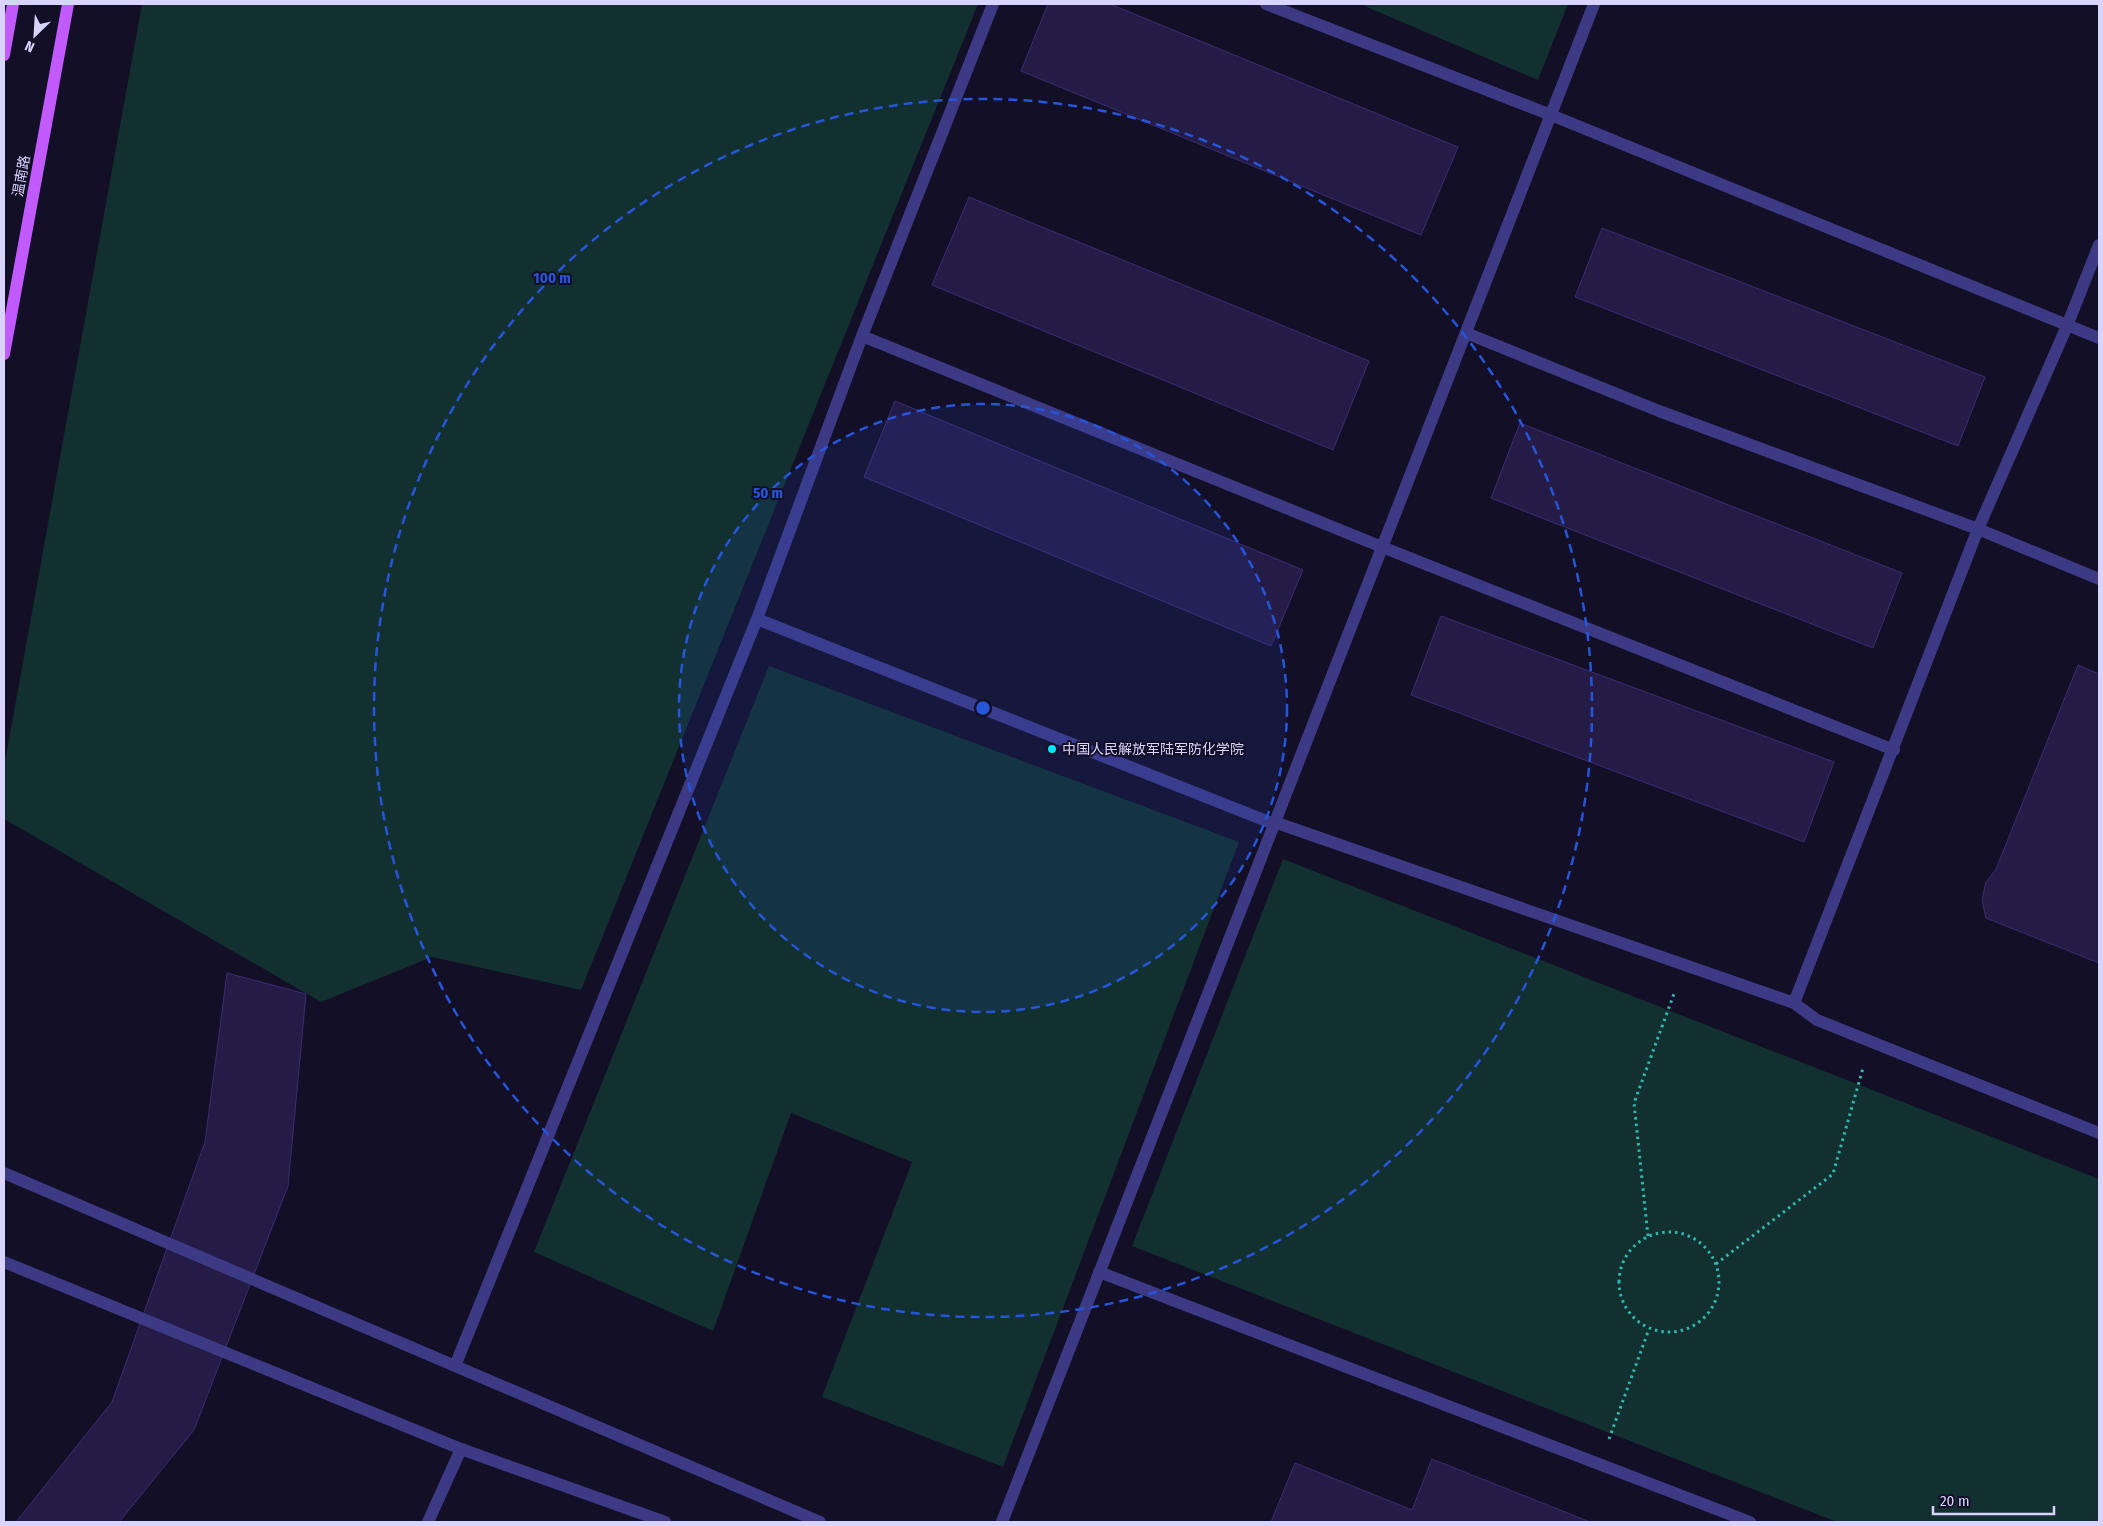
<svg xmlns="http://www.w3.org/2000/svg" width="2103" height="1526" font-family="'Fira Sans Condensed','Noto Sans SC',sans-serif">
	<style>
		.green { fill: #12302f }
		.building { fill: #241b47; stroke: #3b2d73 }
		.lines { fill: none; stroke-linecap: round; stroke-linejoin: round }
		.path { stroke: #2fb8b0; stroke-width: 3; stroke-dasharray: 2.5 4; stroke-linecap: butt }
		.minor { stroke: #3d3a85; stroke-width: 12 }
		.major { stroke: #c25bff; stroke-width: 12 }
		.ring { fill: none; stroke: #2655da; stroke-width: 2.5; stroke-dasharray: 9 6 }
		.poi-dot { fill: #00e5ff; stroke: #130f26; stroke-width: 2 }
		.labels { text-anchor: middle; stroke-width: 4; stroke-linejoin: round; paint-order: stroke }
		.street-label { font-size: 14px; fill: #d9d4ff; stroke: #130f26 }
		.poi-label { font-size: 14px; fill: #d9d4ff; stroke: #130f26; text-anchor: start }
		.centre { fill: #2655da; stroke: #130f26; stroke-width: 2.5 }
		.ring-label { font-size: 15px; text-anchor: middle; font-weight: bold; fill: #2655da; stroke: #130f26; stroke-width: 4; stroke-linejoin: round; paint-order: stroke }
	</style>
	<rect width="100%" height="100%" fill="#130f26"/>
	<path class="green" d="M142,4H978L581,990L432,957L321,1002L4,819V767Z
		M1360,4H1568L1538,80Z
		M769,666L1239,842L1003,1467L822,1397L912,1162L791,1113L713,1331L534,1252Z
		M1283,859L2099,1179V1522H1837L1132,1246Z"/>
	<path class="building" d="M1048,4H1110L1458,147L1421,235L1021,71Z
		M969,197L1369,361L1333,450L932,285Z
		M1602,228L1985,377L1958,446L1575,297Z
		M895,401L1303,570L1271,646L864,477Z
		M1520,423L1902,573L1873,648L1491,498Z
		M1441,616L1834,762L1804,842L1411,695Z
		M2078,665L2099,674V963L1986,918L1982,900L1986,882L1996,869Z
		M227,973L306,994L288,1186L194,1430L119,1522H16L112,1402L205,1142Z
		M1432,1459L1590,1522H1271L1295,1463L1412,1510Z"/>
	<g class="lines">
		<path class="path" d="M1619 1282a50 50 0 1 1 100 0a50 50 0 1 1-100 0Z
			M1648,1236L1634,1103L1675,991
			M1716,1264L1833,1174L1863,1068
			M1609,1439L1649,1329"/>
		<path class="minor" d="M993,4L862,336L757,619L1274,824L1277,823L1794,1003L1817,1020L2099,1133
			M1266,4L1551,115L2099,338
			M1466,333L1659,411L1978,529L2099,579
			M862,336L1382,547L1894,750
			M1794,1003L1978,529L2067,326L2099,245
			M4,1173L820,1522
			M4,1262L461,1449L665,1522
			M1099,1272L1750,1522
			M455,1366L757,619
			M428,1522L461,1449
			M1002,1522L1594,4"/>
		<path class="major" d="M4,55L13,4
			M4,354L68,4"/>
	</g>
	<circle cx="983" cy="708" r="304" fill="#2655da" fill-opacity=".12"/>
	<g class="ring">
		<circle cx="983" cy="708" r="304"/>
		<circle cx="983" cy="708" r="609"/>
	</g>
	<circle class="poi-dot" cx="1052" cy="749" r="5"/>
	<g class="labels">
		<g class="street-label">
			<text transform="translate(21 176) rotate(-80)" y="5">温南路</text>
		</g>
		<g class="poi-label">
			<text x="1062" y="754">中国人民解放军陆军防化学院</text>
		</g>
	</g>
	<circle cx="983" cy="708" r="8" class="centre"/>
	<g class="ring-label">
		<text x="552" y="283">100 m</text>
		<text x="768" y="498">50 m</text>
	</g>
	<rect width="2103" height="1526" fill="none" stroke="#d9d4ff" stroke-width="10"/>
	<g transform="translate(35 35) rotate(205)" stroke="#130f26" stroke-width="4" paint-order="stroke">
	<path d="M0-4L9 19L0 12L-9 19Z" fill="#d9d4ff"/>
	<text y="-8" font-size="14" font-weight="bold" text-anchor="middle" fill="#d9d4ff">N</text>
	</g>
	<path d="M1933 1506v8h121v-8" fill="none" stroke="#d9d4ff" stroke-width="2.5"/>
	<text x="1940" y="1506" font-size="15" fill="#d9d4ff" stroke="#130f26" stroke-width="4" paint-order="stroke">20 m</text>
</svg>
